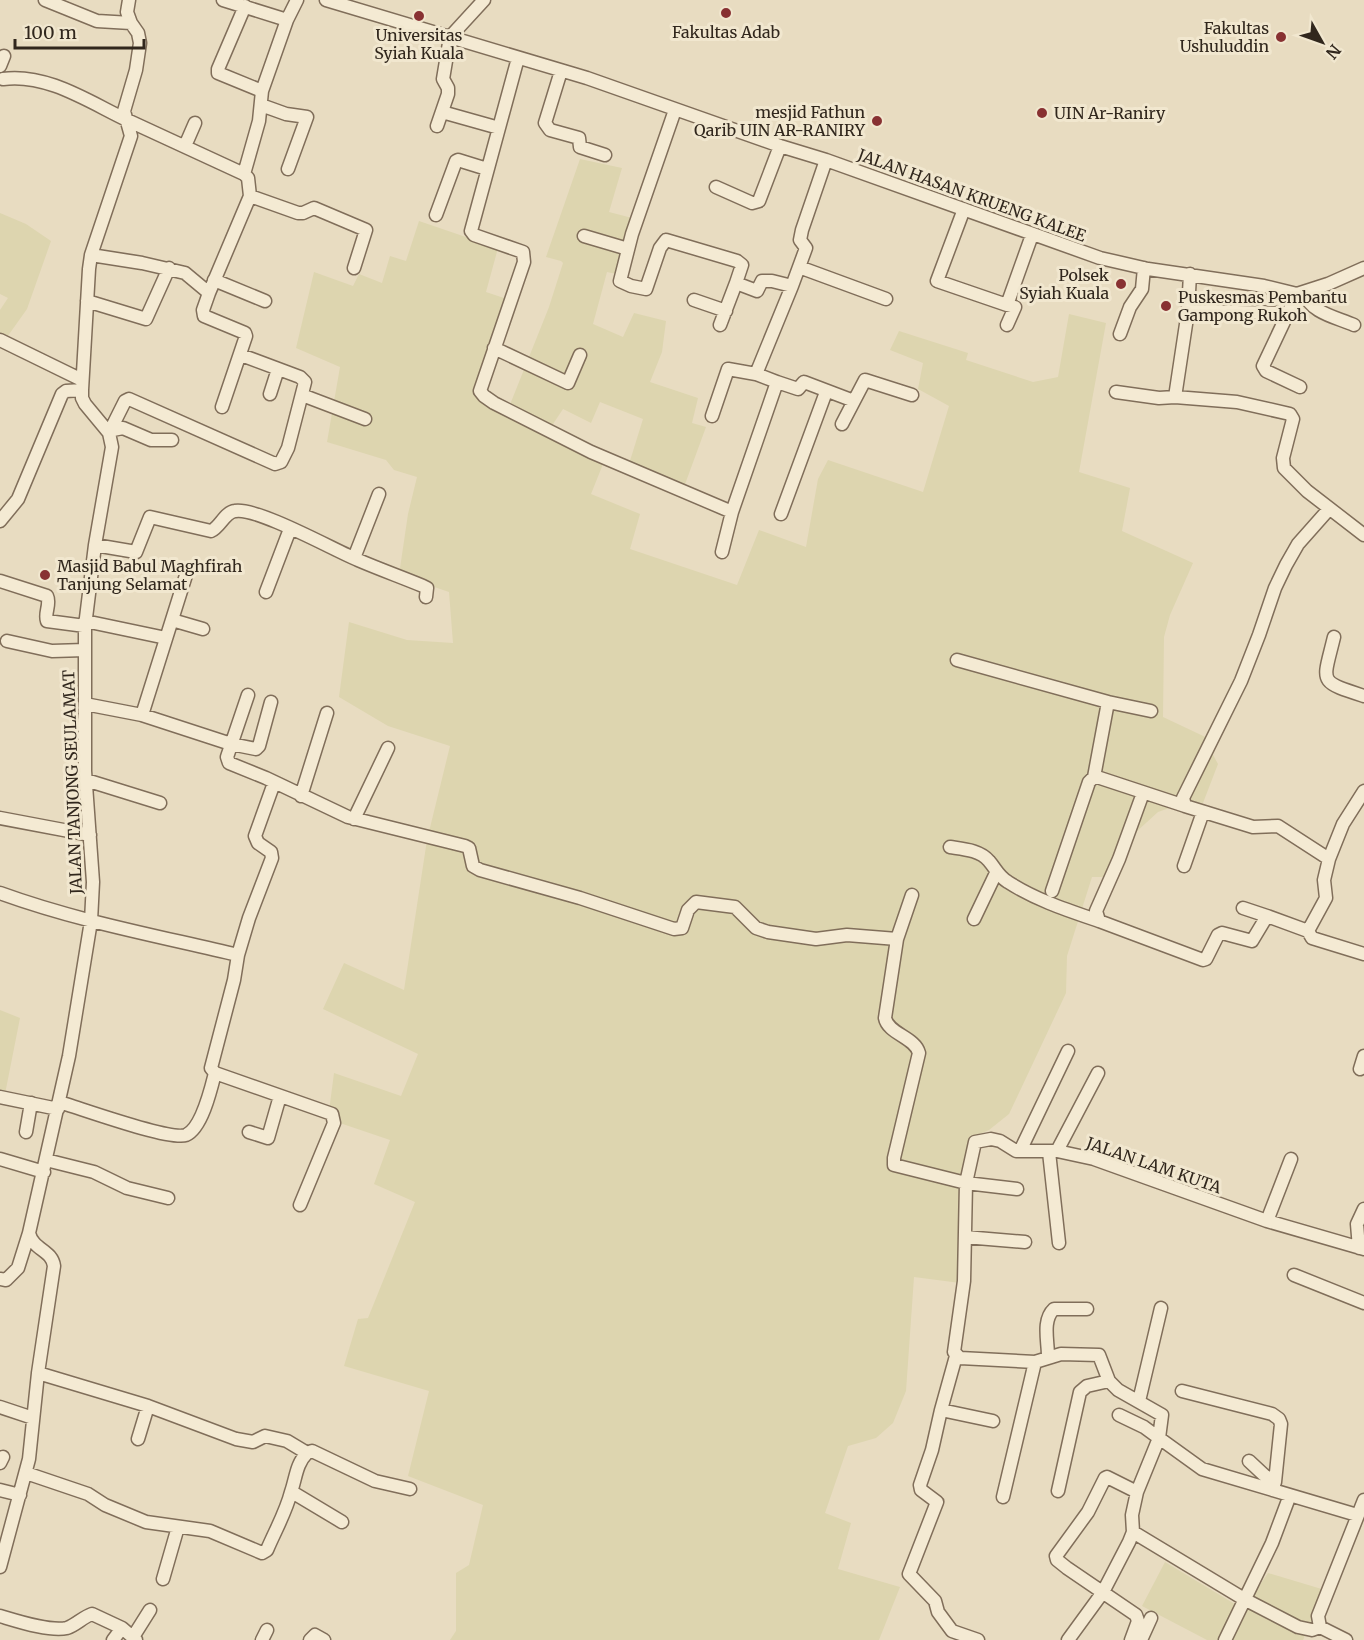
<svg xmlns="http://www.w3.org/2000/svg" width="1364" height="1640" font-family="Merriweather,serif">
	<style>
		.farmland { fill: #ddd5af }
		.lines { fill: none; stroke-linecap: round; stroke-linejoin: round }
		.minor-casing { stroke: #806e5a; stroke-width: 15 }
		.minor { stroke: #f4ead3; stroke-width: 12 }
		.poi-dot { fill: #883132; stroke: #f1e7cf; stroke-width: 2 }
		.labels { text-anchor: middle; stroke-width: 6; stroke-linejoin: round; paint-order: stroke }
		.poi-label { font-size: 16px; fill: #31271d; stroke: #f1e7cf; text-anchor: end }
		.street-label { font-size: 16px; fill: #31271d; stroke: #f1e7cf }
	</style>
	<rect width="100%" height="100%" fill="#e8dcc1"/>
	<path class="farmland" d="M580,159L622,168L609,212L636,219L621,275L607,272L593,324L623,337L634,313L666,321L662,352L650,382L698,398L692,423L706,427L684,487L629,464L643,419L600,402L591,423L563,409L549,430L603,464L591,494L640,514L630,549L737,585L759,530L806,547L818,479L828,460L923,492L949,406L918,389L923,363L890,350L899,331L968,353L966,360L1033,382L1058,377L1069,314L1106,323L1079,472L1130,488L1122,531L1193,563L1170,615L1164,637L1163,717L1216,742L1212,753L1218,764L1203,803L1189,801L1158,812L1135,833L1119,877H1092L1067,956L1066,993L1009,1114L989,1130L977,1135L971,1143L960,1283L914,1277L906,1391L893,1423L876,1438L848,1446L825,1513L851,1523L838,1569L900,1587L879,1640H450L456,1631V1573L469,1565L483,1505L408,1476L429,1391L344,1366L358,1319L368,1318L415,1202L374,1184L390,1140L328,1119L334,1073L401,1096L418,1054L323,1009L344,963L404,990L427,840L450,746L388,726L339,697L349,622L407,640L453,643L449,592L399,575L408,514L417,477L394,470L386,460L327,442L340,367L296,348L314,272L353,286L359,274L382,283L390,256L406,261L419,221L498,248L486,292L510,300L484,396L507,412L549,307L563,263L561,261L546,257Z
		M0,213L26,224L51,241L27,309L5,340L0,338V310L8,298L0,294Z
		M0,1010L20,1018L4,1099L0,1098Z
		M1165,1562L1243,1609L1268,1573L1325,1590L1303,1640H1207L1142,1606Z"/>
	<g class="lines">
		<defs>
			<path id="minor" d="M45,0L97,21L131,23
				M223,0L287,20
				M326,0L587,78L780,146L826,160L1100,258L1148,269L1264,286L1297,294L1328,284L1364,268
				M245,6L218,69V73L262,91
				M518,58L471,231L474,235L523,252L524,262L480,391L484,396L494,403L591,452L732,512
				M0,66L4,56
				M561,71L545,123L550,130L579,138L580,147L605,155
				M3,79C47,73 89,102 127,120C166,138 205,156 244,174L248,178L250,196
				M261,105L286,114L307,117L288,169
				M675,110L632,234L620,281L631,286L646,289L660,248L666,240L737,261L742,265L736,283L757,291L762,281H772L792,286L806,248L800,240L802,230L826,160
				M442,112L499,128
				M437,126L448,94V88L443,79L450,37L484,0
				M185,146L195,123
				M244,174L259,121L262,91L287,20L297,0
				M716,187L752,203L759,201L780,146
				M964,209L937,281L1007,305
				M436,215L456,161L458,160L487,169
				M584,236L628,249
				M91,255L142,263L185,273L209,293L250,196L298,213H303L314,208L366,230L354,268
				M799,267L886,299
				M1190,274L1188,311L1175,397L1237,402L1290,414L1293,419L1283,458L1284,468L1307,491L1364,535
				M214,280L265,301
				M1304,292C1310,313 1336,317 1354,325
				M209,293L203,310L204,316L245,333L246,336L222,407
				M1297,294L1263,366L1266,371L1300,387
				M694,300L726,311
				M87,301L146,319L169,268
				M1188,311L1288,313
				M720,325L736,283
				M1007,325L1015,307L1007,305L1032,235
				M1120,334L1130,307L1142,289L1144,268
				M0,340L82,380
				M494,348L568,383L580,355
				M777,382L798,389L804,382L854,401L865,380L912,395
				M1116,392L1159,398L1175,397
				M270,394L278,369
				M302,395L365,419
				M712,416L728,369L756,374
				M842,424L854,401
				M113,430L123,428L151,440H172
				M109,433L125,401L129,399L275,464L281,462L288,448L305,382L300,377L241,355
				M781,514L826,392
				M0,521L18,499L62,394L66,391L82,390
				M95,545L136,552L150,517L211,531C220,527 225,512 235,511C257,507 334,550 358,560C379,569 401,577 423,586L427,588L426,597
				M722,552L732,512L777,382L756,374L792,286
				M354,558L379,494
				M0,581L47,596C51,604 44,613 47,621L85,626
				M266,592L290,529
				M172,620L203,629
				M85,621L166,638
				M1334,637C1323,683 1317,681 1364,696
				M7,641L52,651L85,650
				M957,660L1108,702L1094,777
				M248,695L227,757L229,763L266,778L348,817L465,846L469,848L473,866L480,870L580,898L674,929L682,928L688,910L696,902L735,907L756,928L768,932L816,939L847,935L897,939
				M1108,702L1151,711
				M85,704L142,715L231,744L256,749L259,746L271,702
				M142,715L187,572
				M86,780L160,803
				M274,783L255,836L258,843L271,852L272,858L249,918L238,955L234,980L211,1068L215,1073L332,1114L334,1123L300,1205
				M1143,793L1119,859L1096,911L1099,921L1203,960L1206,959L1218,935L1222,933L1252,941L1267,916L1308,931L1326,898L1324,880L1329,859L1343,824L1364,791
				M301,796L327,713
				M0,818L90,835
				M354,819L388,748
				M950,847C963,849 980,850 989,861C996,869 998,876 1008,882C1036,900 1067,910 1099,921
				M1329,859L1278,826L1253,827L1185,806L1183,798L1241,681L1259,635L1275,588L1286,565L1298,544L1329,509
				M1184,866L1203,812
				M1052,891L1089,782L1094,777H1097L1185,806
				M0,893C77,921 158,936 238,955
				M912,895L897,939L885,1018C888,1034 915,1037 919,1053L894,1158V1165L966,1183L1017,1189
				M1243,908L1267,916
				M974,919L996,873
				M1308,931L1312,938L1364,954
				M1360,1069L1364,1056
				M0,1097L58,1109
				M59,1102C80,1108 170,1141 186,1135C202,1128 211,1089 215,1073
				M26,1132L31,1103
				M249,1132L268,1138L280,1096
				M1021,1149L1068,1051
				M1057,1151L1098,1073
				M1049,1152L1059,1243
				M0,1159L44,1172
				M46,1160L94,1172L127,1188L168,1198
				M1267,1221L1291,1159
				M965,1237L1025,1242
				M1359,1248L1357,1224L1364,1209
				M1294,1275L1364,1303
				M0,1279L6,1280L18,1268L29,1233
				M956,1356L941,1410L932,1450L920,1485L921,1490L937,1502L909,1574L935,1601L938,1612L952,1631L978,1640
				M1048,1356C1048,1341 1042,1320 1054,1309H1087
				M38,1373L148,1406L236,1439L253,1442L265,1436L287,1441L307,1453L312,1451L375,1481L410,1489
				M1182,1391L1272,1414L1279,1419L1281,1424L1275,1482L1272,1490
				M1139,1401L1161,1308
				M0,1407L33,1418
				M941,1410L993,1421
				M138,1439L148,1406
				M1249,1461L1264,1475L1275,1482
				M0,1463L3,1457
				M26,1473L88,1494L105,1505L146,1522L210,1531L262,1553L267,1550C275,1531 286,1512 291,1492C296,1478 296,1464 307,1453
				M0,1490L20,1495
				M1058,1491L1080,1392L1087,1386L1109,1381
				M292,1492L342,1522
				M1003,1497L1035,1362
				M1357,1515L1202,1469L1159,1438L1162,1415L1118,1390L1109,1381L1099,1355L1061,1354L1035,1362L960,1358L954,1352L964,1281L966,1183L975,1142L991,1139L1000,1141L1016,1151H1057L1094,1159L1267,1221L1364,1249
				M1133,1532L1244,1599L1298,1627L1312,1630L1320,1627
				M0,1567L29,1459L38,1373L54,1266C52,1250 33,1250 29,1233L69,1056L91,921L93,882L85,771V626L95,545L112,447L109,433L85,404L82,398V390L89,269L91,255L131,136L124,111L136,70L140,43L138,33L131,23L127,12L129,0
				M163,1579L178,1527
				M0,1616C17,1621 50,1632 67,1628C76,1625 83,1617 92,1614L122,1628L136,1640
				M133,1637L150,1610
				M113,1640L122,1628
				M262,1640L267,1630
				M310,1640L315,1635L324,1640
				M1068,1640L1103,1592L1129,1542L1133,1532L1132,1515L1137,1492L1159,1438L1144,1427L1119,1415
				M1131,1640L1138,1621L1136,1615L1067,1568L1057,1560L1056,1556L1088,1512L1105,1478L1107,1477L1137,1492
				M1141,1640L1151,1618
				M1225,1640L1272,1543L1290,1495
				M1346,1640L1320,1627L1318,1616L1364,1500"/>
		</defs>
		<use href="#minor" class="minor-casing"/>
		<use href="#minor" class="minor"/>
	</g>
	<g class="poi-dot">
		<circle cx="726" cy="13" r="6"/>
		<circle cx="419" cy="16" r="6"/>
		<circle cx="1281" cy="37" r="6"/>
		<circle cx="1042" cy="113" r="6"/>
		<circle cx="877" cy="121" r="6"/>
		<circle cx="1121" cy="284" r="6"/>
		<circle cx="1166" cy="306" r="6"/>
		<circle cx="45" cy="575" r="6"/>
	</g>
	<g class="labels">
		<g class="poi-label">
			<text x="1269" y="34">Fakultas<tspan x="1269" dy="18">Ushuluddin</tspan></text>
			<text x="726" y="38" text-anchor="middle">Fakultas Adab</text>
			<text x="419" y="41" text-anchor="middle">Universitas<tspan x="419" dy="18">Syiah Kuala</tspan></text>
			<text x="865" y="118">mesjid Fathun<tspan x="865" dy="18">Qarib UIN AR-RANIRY</tspan></text>
			<text x="1054" y="119" text-anchor="start">UIN Ar-Raniry</text>
			<text x="1109" y="281">Polsek<tspan x="1109" dy="18">Syiah Kuala</tspan></text>
			<text x="1178" y="303" text-anchor="start">Puskesmas Pembantu<tspan x="1178" dy="18">Gampong Rukoh</tspan></text>
			<text x="57" y="572" text-anchor="start">Masjid Babul Maghfirah<tspan x="57" dy="18">Tanjung Selamat</tspan></text>
		</g>
		<g class="street-label">
			<text transform="translate(972 195) rotate(20)" y="6">JALAN HASAN KRUENG KALEE</text>
			<text transform="translate(72 782) rotate(-92)" y="6">JALAN TANJONG SEULAMAT</text>
			<text transform="translate(1154 1165) rotate(19)" y="6">JALAN LAM KUTA</text>
		</g>
	</g>
	<g transform="translate(1322 42) rotate(130)" stroke="#f1e7cf" stroke-width="4.5" paint-order="stroke">
	<path d="M0-4.5L10 22L0 15L-10 22Z" fill="#31271d"/>
	<text y="-9" font-size="16" font-weight="bold" text-anchor="middle" fill="#31271d">N</text>
	</g>
	<path d="M15 39v9h129v-9" fill="none" stroke="#31271d" stroke-width="3"/>
	<text x="24" y="39" font-size="18" fill="#31271d" stroke="#f1e7cf" stroke-width="4.5" paint-order="stroke">100 m</text>
</svg>
